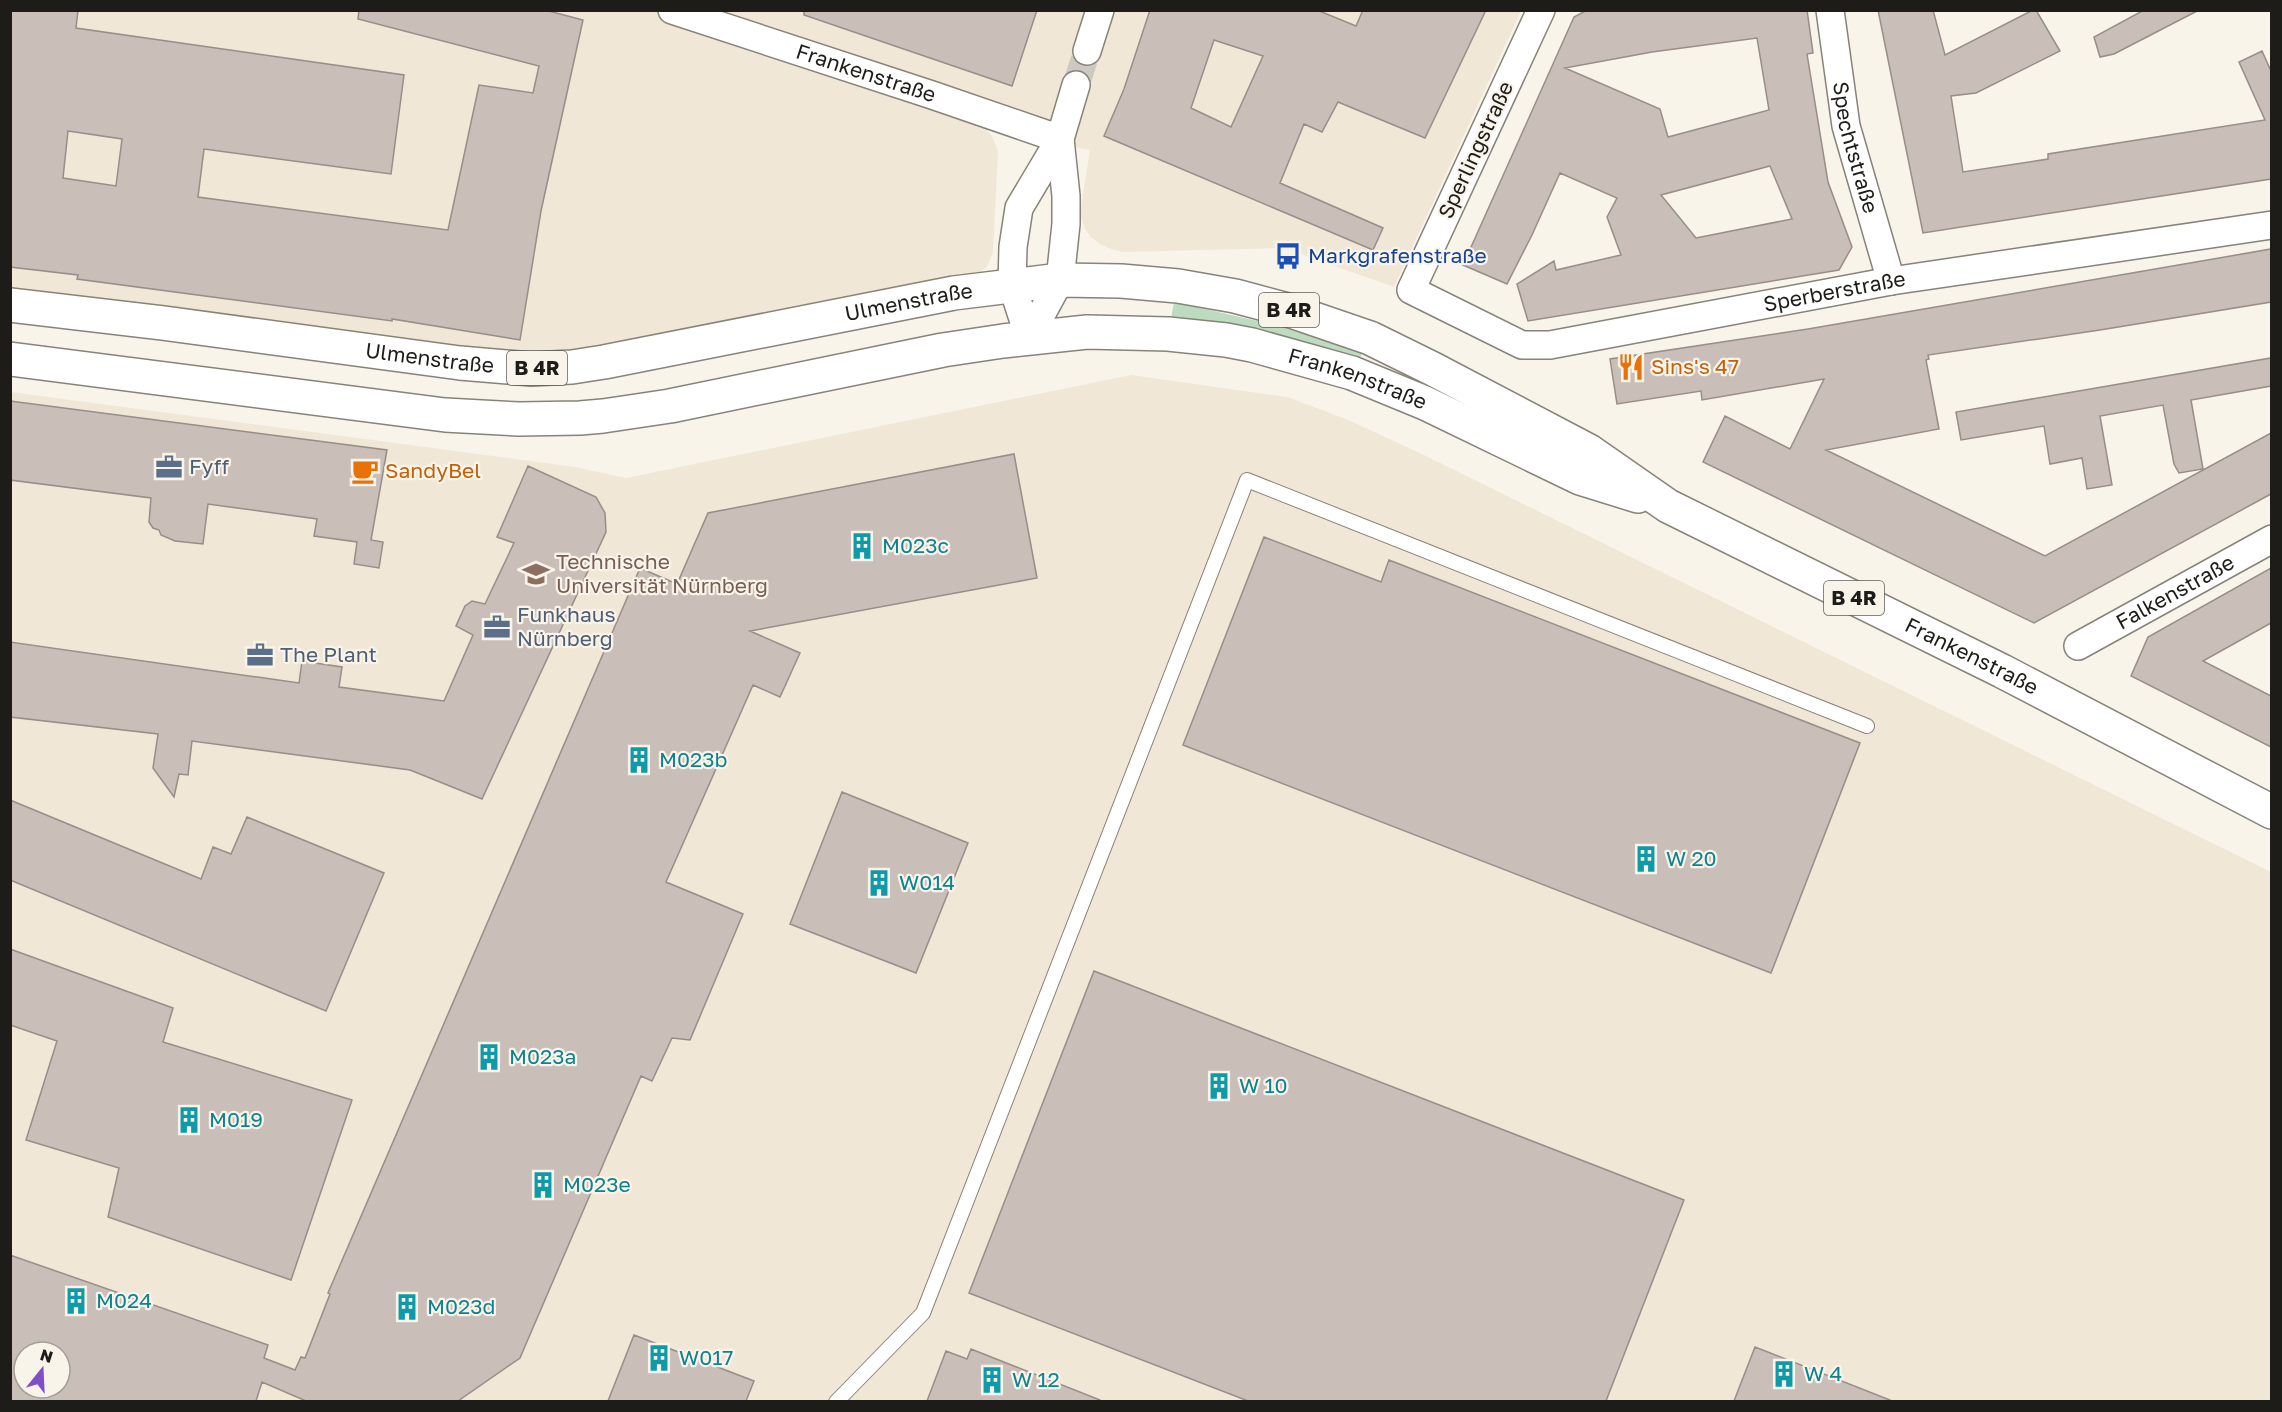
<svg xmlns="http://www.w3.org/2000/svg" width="2282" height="1412" font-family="'Golos Text',sans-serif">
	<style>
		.built { fill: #f0e7d6; fill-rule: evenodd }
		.green { fill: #bddcbf }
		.building { fill: #c9beb8; stroke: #988d88; stroke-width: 1.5; fill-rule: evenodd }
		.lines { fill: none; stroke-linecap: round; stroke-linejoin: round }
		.street-tunnel { stroke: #cdc9c0; stroke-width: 27; stroke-dasharray: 27 14; stroke-linecap: butt }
		.lane-casing { stroke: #878379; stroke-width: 16 }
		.street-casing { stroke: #878379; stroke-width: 30 }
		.primary-casing { stroke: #878379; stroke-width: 36 }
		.lane { stroke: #fff; stroke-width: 14 }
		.street { stroke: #fff; stroke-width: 27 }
		.primary { stroke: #fff; stroke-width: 33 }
		.labels { text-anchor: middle; stroke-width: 4.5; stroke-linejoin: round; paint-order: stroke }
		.shield { fill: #f9f4ea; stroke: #605d58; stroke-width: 1.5 }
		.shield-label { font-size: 20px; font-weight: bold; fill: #1e1c19 }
		.street-label { font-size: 21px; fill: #1e1c19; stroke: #f9f4ea }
		.transit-label { font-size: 21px; fill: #164399; stroke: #f9f4ea; text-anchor: start }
		.food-label { font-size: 21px; fill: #c56008; stroke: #f9f4ea; text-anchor: start }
		.service-label { font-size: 21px; fill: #4e5e75; stroke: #f9f4ea; text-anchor: start }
		.culture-label { font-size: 21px; fill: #0d838f; stroke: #f9f4ea; text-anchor: start }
		.education-label { font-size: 21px; fill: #785e54; stroke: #f9f4ea; text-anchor: start }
	</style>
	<rect width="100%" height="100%" fill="#f9f4ea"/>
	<path class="built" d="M11,11H1521L1394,287L1284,248L1123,252L1114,250L1100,244L1091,237L1085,229L1080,213L1090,150L986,130L992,136L998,151L993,252L987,267L978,273L595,347L546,353H514L11,290Z
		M1131,375L1287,397L1346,419L1424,455L2271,872V1401L11,1402V392L575,467L626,478ZM24,1352H60V1388H24Z"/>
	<path class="green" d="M1174,302L1280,326L1362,353L1359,361L1327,348L1271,333L1171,319Z"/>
	<path class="building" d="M10,10H78L76,28L404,75L391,174L204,149L198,197L448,230L479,85L533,93L539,66L358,19L359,10H545L583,20L541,211L520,340L392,319V321L77,279L78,275L10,267ZM68,131L122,139L116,186L63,178Z
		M804,10H1037L1012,86L804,15Z
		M1150,10H1317L1356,26L1363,10H1486L1425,138L1338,102L1322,132L1304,124L1280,183L1383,228L1373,250L1104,136L1124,89ZM1214,40L1263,56L1231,127L1191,108Z
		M1587,10H1807L1813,53L1807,54L1828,182L1852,247L1839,270L1528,321L1517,284L1554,261L1556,270L1621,255L1607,217L1617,198L1560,173L1532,235L1507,284L1463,265L1574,17ZM1757,38L1769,110L1668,137L1660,109L1565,68L1652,52ZM1770,166L1792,219L1696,238L1661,195Z
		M1878,10H1933L1945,55L2033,10H2036L2060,51L1976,93L1951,96L1963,172L2048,159V154L2265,120L2239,62L2262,51L2271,71V179L1923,233Z
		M2144,10H2199L2114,54L2100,57L2094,37Z
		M2271,249V302L2100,330L1928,355L1929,359L1926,360L1939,429L1826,450L2045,556L2271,433V494L2034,623L1703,462L1725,416L1790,449L1824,379L1702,400L1701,391L1617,404L1610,359L1808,329Z
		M2271,358V386L2191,400L2203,469L2179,473L2174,464L2163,405L2100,416L2112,485L2087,489L2082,458L2050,464L2044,426L1961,440L1956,412Z
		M10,401L387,450L371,540L383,542L379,568L354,564L357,542L314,536L317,519L208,504L203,544L175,541L161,535L159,530L153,528L149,522L151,498L10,480Z
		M1014,454L1037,578L750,631L800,653L780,697L753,685L666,882L743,914L690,1040L672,1038L652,1081L641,1076L520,1358L458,1401H306L262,1382L256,1401H10V1255L268,1345L264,1358L295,1370L301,1357L305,1358L330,1294L328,1293L640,568L677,584L708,513ZM24,1352H60V1388H24Z
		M528,466L596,497L605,513L606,532L482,799L410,770L192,741L188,775L179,774L174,797L153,768L158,734L10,717V642L299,683L302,661L342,667L339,687L444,701L473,635L456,626L465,606L472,601L485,604L514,543L497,537Z
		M1264,537L1381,582L1389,560L1860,743L1771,973L1183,745Z
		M2271,568V623L2203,661L2271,696V747L2131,676L2148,637Z
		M842,792L968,843L916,973L790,924Z
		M10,800L201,879L213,847L231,854L247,817L384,873L326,1011L10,880Z
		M10,949L173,1008L163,1042L352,1100L291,1280L108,1217L119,1168L26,1140L57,1041L10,1025Z
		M1094,971L1684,1200L1606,1401H1248L969,1293Z
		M634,1335L754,1381L746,1401H608Z
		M1755,1347L1890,1400V1401H1734Z
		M971,1349L1100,1400V1401H927L946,1351L967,1359Z"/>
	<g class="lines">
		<path class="street-tunnel" d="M1076,85L1087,51"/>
		<defs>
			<path id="lane" d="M836,1402L923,1313L1247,480L1867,726"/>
			<g id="street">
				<path id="s1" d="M672,10L932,95L1060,139"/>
				<path id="s2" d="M1541,10L1411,290L1522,345H1550L1891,281L2272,225"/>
				<path id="s3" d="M1830,10L1846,126L1891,281"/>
				<path d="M1087,51L1100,10"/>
				<path d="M1029,337L1012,285L1013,247L1019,208L1060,139L1076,85"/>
				<path d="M1029,337L1060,280L1066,224V196L1060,139"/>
				<path id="s4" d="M2078,646L2272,539"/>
			</g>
			<g id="primary">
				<path id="s5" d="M10,305L163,323L460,363L531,369L572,367L604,362L954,293L1060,280L1121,281L1178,286L1235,296L1291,311L1370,338L1433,369L1589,451L1668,506L2002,671L2272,812"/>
				<path id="s6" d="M10,359L445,415L519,419L580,418L603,416L670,406L943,350L1003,341L1087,332L1168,334L1226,340L1252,345L1352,373L1425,403L1580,478L1638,496"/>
			</g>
		</defs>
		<use href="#lane" class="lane-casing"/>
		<use href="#street" class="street-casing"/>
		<use href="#primary" class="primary-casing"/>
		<use href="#lane" class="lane"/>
		<use href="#street" class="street"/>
		<use href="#primary" class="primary"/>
	</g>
	<defs>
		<symbol id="bus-bare" viewBox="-9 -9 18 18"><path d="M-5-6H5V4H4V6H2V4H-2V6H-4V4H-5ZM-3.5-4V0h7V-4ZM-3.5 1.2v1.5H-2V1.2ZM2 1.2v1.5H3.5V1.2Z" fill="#1a4fb4" stroke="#f9f4ea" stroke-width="2.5" paint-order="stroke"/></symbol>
		<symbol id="restaurant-bare" viewBox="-9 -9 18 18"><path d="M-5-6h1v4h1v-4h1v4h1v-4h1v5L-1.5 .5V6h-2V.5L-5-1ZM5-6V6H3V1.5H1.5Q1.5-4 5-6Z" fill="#e8710a" stroke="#f9f4ea" stroke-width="2.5" paint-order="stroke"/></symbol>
		<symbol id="office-bare" viewBox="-9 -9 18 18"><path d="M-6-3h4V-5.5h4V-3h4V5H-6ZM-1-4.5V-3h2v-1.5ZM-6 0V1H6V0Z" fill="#5c6f8a" stroke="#f9f4ea" stroke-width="2.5" paint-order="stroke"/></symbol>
		<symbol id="cafe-bare" viewBox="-9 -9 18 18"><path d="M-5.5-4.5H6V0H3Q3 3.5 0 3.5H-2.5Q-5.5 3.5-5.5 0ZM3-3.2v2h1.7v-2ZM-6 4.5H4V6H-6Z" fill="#e8710a" stroke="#f9f4ea" stroke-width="2.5" paint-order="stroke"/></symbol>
		<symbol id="building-bare" viewBox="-9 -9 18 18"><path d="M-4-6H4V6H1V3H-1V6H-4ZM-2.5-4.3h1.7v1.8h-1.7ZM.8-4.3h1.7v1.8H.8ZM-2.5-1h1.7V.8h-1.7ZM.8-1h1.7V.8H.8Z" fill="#0f9aa8" stroke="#f9f4ea" stroke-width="2.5" paint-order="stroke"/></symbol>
		<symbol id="university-bare" viewBox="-9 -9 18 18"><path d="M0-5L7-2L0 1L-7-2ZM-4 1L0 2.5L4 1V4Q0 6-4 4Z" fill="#8d6e63" stroke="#f9f4ea" stroke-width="2.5" paint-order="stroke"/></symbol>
	</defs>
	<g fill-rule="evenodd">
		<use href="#bus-bare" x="1269" y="237" width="38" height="38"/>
		<use href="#restaurant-bare" x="1612" y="348" width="38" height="38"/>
		<use href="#office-bare" x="150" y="448" width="38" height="38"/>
		<use href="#cafe-bare" x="346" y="452" width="38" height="38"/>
		<use href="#building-bare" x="843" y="527" width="38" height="38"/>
		<use href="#university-bare" x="517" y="555" width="38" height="38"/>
		<use href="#office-bare" x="478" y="608" width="38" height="38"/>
		<use href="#office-bare" x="241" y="636" width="38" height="38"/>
		<use href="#building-bare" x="620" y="741" width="38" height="38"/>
		<use href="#building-bare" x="1627" y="840" width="38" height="38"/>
		<use href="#building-bare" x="860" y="864" width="38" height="38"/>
		<use href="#building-bare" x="470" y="1038" width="38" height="38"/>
		<use href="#building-bare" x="1200" y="1067" width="38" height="38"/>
		<use href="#building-bare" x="170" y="1101" width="38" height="38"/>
		<use href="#building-bare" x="524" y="1166" width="38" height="38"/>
		<use href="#building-bare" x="57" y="1282" width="38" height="38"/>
		<use href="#building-bare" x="388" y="1288" width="38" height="38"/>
		<use href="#building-bare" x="640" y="1339" width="38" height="38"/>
		<use href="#building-bare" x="1765" y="1355" width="38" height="38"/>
		<use href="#building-bare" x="973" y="1361" width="38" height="38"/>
	</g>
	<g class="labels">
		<g class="shield">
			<rect x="1259" y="293" width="60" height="34" rx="4.5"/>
			<rect x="507" y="351" width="60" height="34" rx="4.5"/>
			<rect x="1824" y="581" width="60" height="34" rx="4.5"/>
		</g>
		<g class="shield-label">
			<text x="1289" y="317">B 4R</text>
			<text x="537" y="375">B 4R</text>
			<text x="1854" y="605">B 4R</text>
		</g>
		<g class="street-label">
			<text dy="7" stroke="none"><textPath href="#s1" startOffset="204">Frankenstraße</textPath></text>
			<text dy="7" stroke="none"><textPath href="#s3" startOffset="140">Spechtstraße</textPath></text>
			<text transform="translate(1476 150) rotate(-65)" y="7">Sperlingstraße</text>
			<text dy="7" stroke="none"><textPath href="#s2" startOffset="750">Sperberstraße</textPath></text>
			<text dy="7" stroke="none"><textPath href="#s5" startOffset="909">Ulmenstraße</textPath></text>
			<text dy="7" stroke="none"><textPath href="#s5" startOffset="423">Ulmenstraße</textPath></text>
			<text dy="7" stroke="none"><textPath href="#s6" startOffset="1365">Frankenstraße</textPath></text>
			<text dy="7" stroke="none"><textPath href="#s4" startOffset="111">Falkenstraße</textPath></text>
			<text dy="7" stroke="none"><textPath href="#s5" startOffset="2061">Frankenstraße</textPath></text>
		</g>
		<g class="transit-label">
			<text x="1308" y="263">Markgrafenstraße</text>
		</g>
		<g class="food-label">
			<text x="1651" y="374">Sins's 47</text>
			<text x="385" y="478">SandyBel</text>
		</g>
		<g class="service-label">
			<text x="189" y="474">Fyff</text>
			<text x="517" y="622">Funkhaus<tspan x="517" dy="24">Nürnberg</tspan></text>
			<text x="280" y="662">The Plant</text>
		</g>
		<g class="culture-label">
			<text x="882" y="553">M023c</text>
			<text x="659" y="767">M023b</text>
			<text x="1666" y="866">W 20</text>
			<text x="899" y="890">W014</text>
			<text x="509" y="1064">M023a</text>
			<text x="1239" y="1093">W 10</text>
			<text x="209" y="1127">M019</text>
			<text x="563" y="1192">M023e</text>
			<text x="96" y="1308">M024</text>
			<text x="427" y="1314">M023d</text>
			<text x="679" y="1365">W017</text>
			<text x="1804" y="1381">W 4</text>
			<text x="1012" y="1387">W 12</text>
		</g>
		<g class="education-label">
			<text x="556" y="569">Technische<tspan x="556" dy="24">Universität Nürnberg</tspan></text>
		</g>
	</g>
	<rect width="2282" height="1412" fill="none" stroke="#1e1c19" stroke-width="24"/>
	<g transform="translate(42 1370) rotate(18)"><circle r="28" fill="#f9f4ea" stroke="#a19e96" stroke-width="1.5"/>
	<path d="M0-4.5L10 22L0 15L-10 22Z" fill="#804fc7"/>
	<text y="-9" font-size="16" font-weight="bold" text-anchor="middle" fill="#1e1c19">N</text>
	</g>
</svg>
